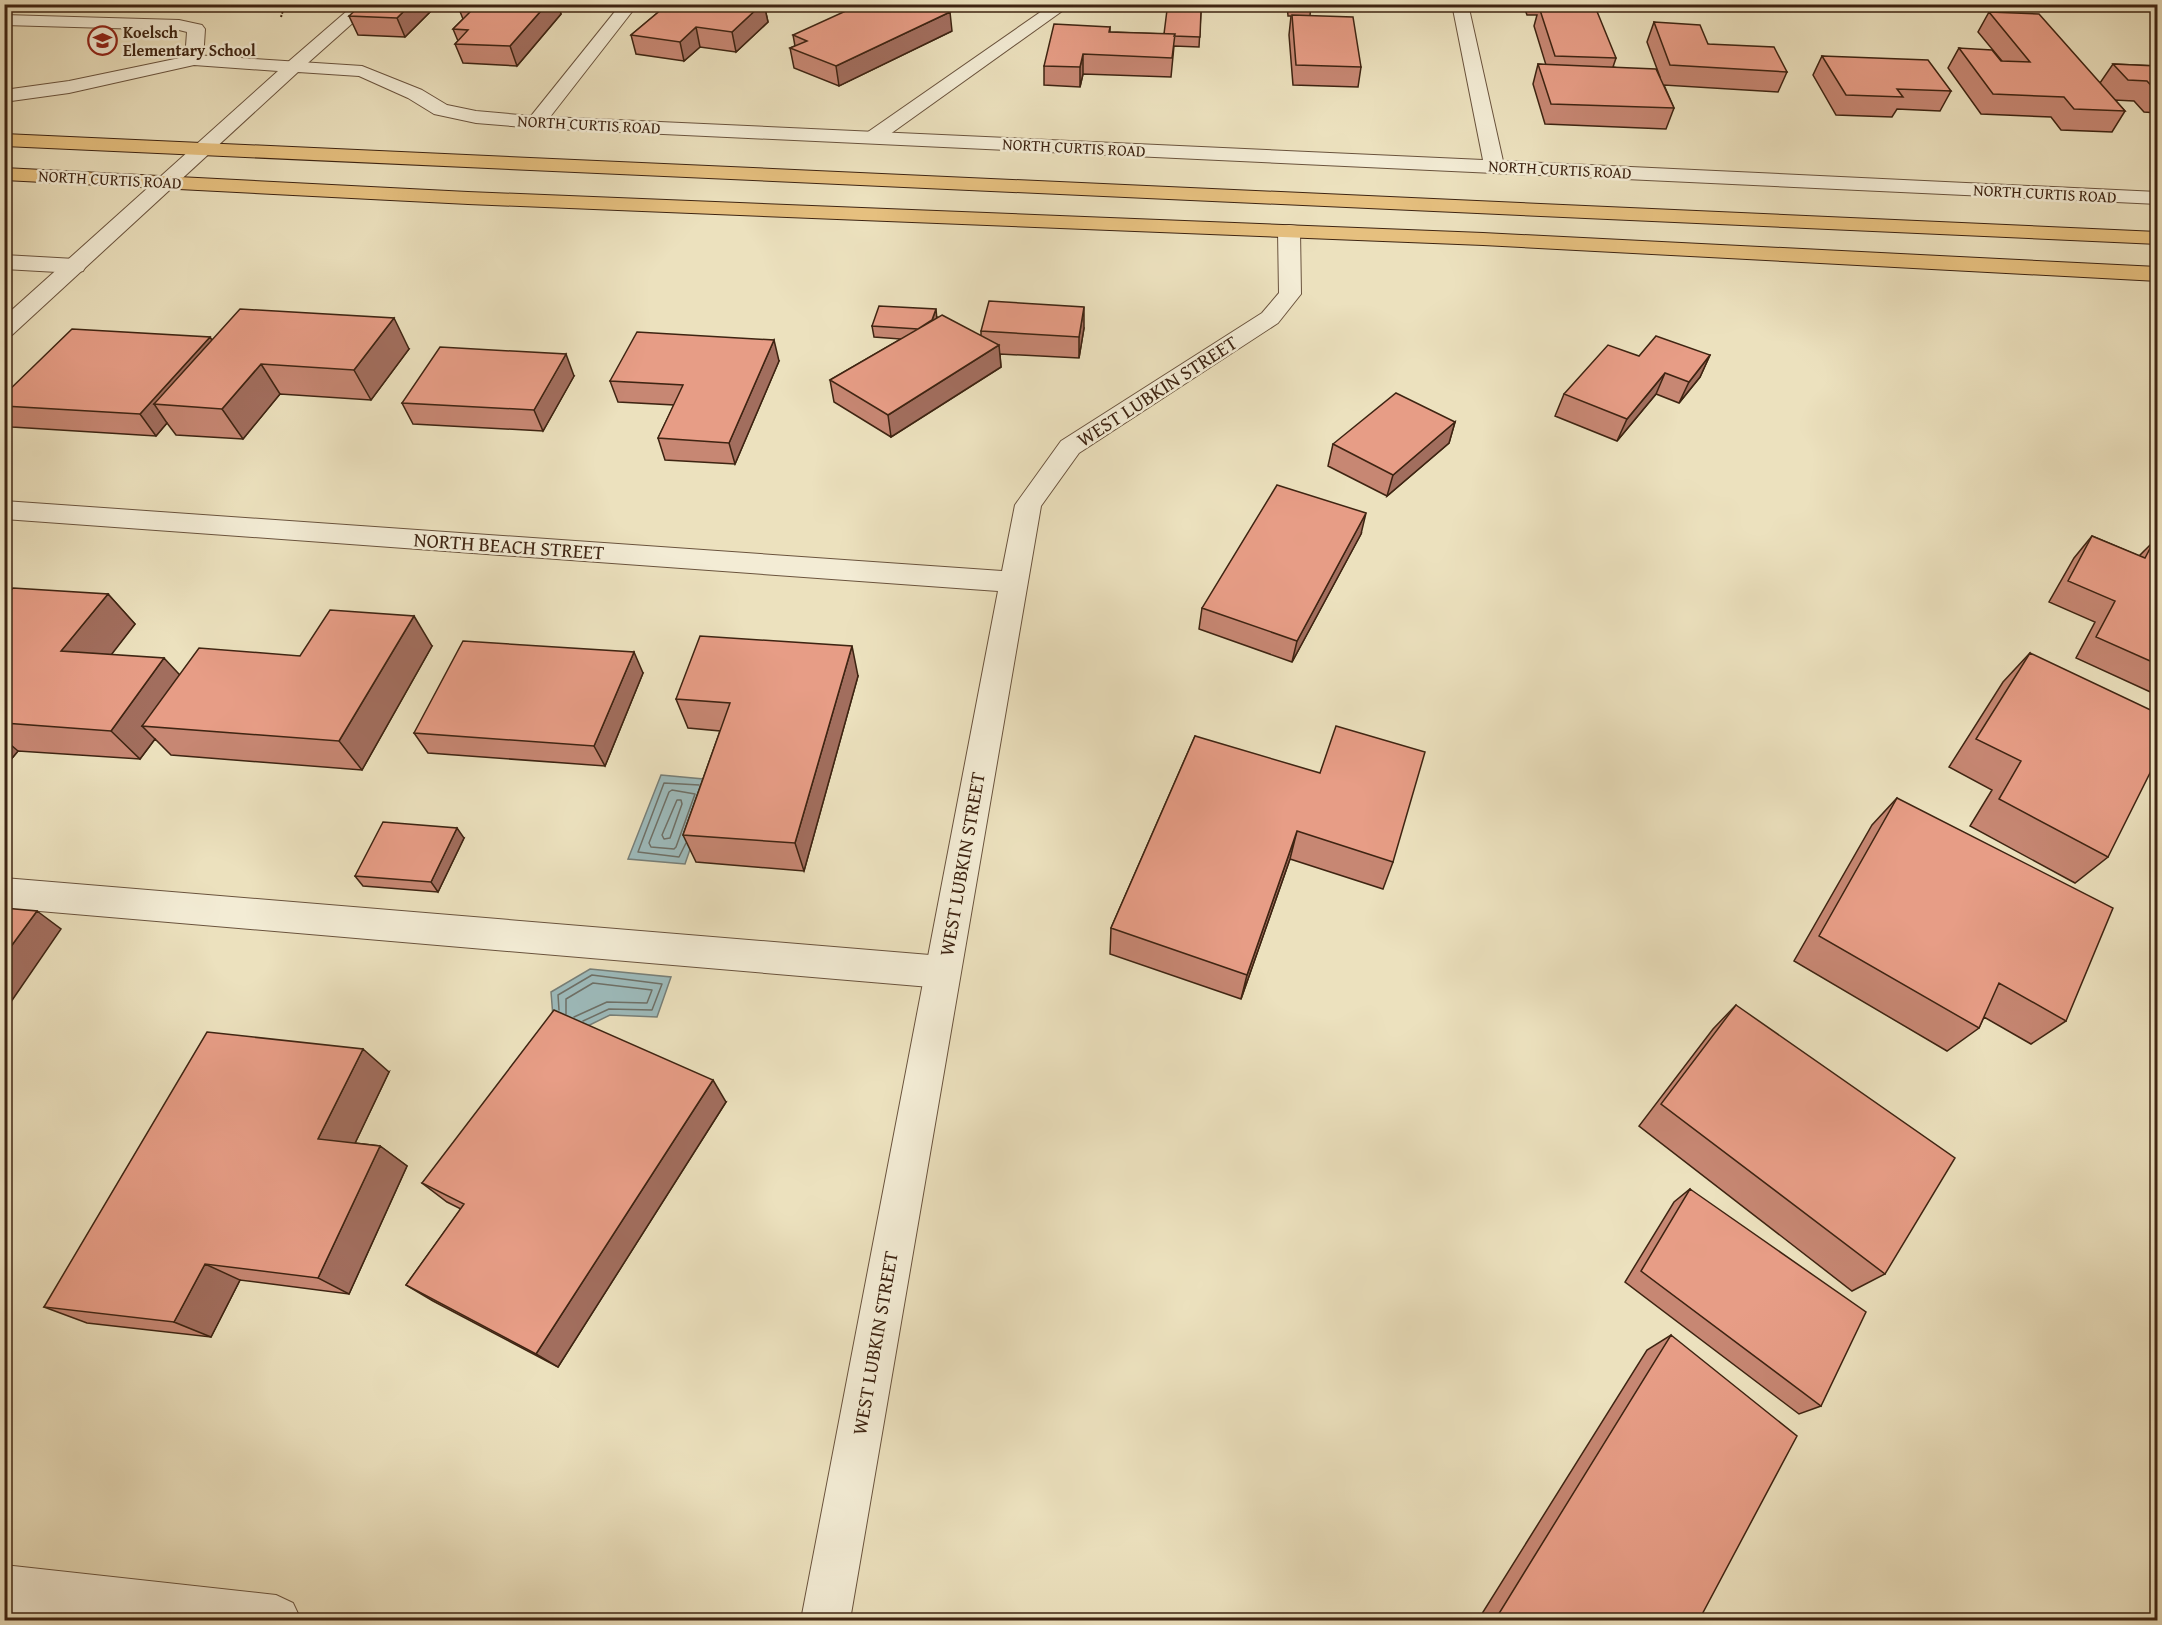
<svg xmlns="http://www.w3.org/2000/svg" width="2162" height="1625" font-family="'Gentium Book Plus',serif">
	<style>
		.water { fill: #9dbbbc; stroke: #777f78; stroke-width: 1.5 }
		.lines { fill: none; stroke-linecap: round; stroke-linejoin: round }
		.shore { stroke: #6e7067; stroke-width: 1.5 }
		.service-casing { stroke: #6a533d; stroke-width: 2 }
		.minor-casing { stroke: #6a533d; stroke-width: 2 }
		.primary-casing { stroke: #3e2412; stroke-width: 2 }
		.path { stroke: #3e2412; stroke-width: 2; stroke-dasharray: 2 1.5; stroke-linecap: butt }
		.service { fill: #f3ecd5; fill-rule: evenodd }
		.minor { fill: #f3ecd5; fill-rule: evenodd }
		.primary { fill: #e6c07f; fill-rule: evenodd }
		.wall { fill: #c78773; stroke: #3e2412; stroke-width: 1.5 }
		.shaded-wall { fill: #a26e5e; stroke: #3e2412; stroke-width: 1.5 }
		.building { fill: #e79d86; stroke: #3e2412; stroke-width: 1.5 }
		.labels { text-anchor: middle; stroke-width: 5; stroke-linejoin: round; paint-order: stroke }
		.far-poi-label { font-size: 16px; font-weight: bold; fill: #3e2412; stroke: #f3ecd5; text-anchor: start }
		.far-street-label { font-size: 16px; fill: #3e2412; stroke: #f3ecd5 }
		.street-label { font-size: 20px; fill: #3e2412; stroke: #f3ecd5 }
	</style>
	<rect width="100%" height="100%" fill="#ece1be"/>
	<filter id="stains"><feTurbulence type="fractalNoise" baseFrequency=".00333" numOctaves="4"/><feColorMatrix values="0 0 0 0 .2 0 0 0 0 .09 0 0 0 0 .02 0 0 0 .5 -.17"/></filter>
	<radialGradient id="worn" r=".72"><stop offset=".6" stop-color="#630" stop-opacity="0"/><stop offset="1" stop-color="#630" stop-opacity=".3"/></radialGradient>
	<path class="water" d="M661,775L714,780L685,864L628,859Z
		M590,969L671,977L657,1017L610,1015L555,1042L551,992Z"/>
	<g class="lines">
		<path class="shore" d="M672,790L695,794L676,847L674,849L651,847L649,843L669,792Z
			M677,800H681L682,804L670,838L664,839L662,835Z
			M686,843L679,857L638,852L664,783L699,785
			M559,1010L558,995L592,975L662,984L652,1010L609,1009L583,1021
			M566,1014V999L593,983L652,990L647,1003L607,1002L574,1017"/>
		<defs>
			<path id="service" d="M355,4H374L300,70H288L285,66L288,62Z
				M1052,4H1072L879,142H865L862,138L865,134Z
				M4,15L179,20L202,25L205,29L203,60L200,64H188L185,60L187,32L179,30L4,25Z
				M4,255L75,259L83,261L86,266L83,271L75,273L4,269Z
				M4,878L942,956L955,961L960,972L955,983L942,988L4,908Z"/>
			<path id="minor" d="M621,4H638L550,117L1483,160L1452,4H1468L1503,161L2158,192V204L536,128L476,123L434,114L408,98L359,76L298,72L12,335L4,337V317L278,71L194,65L69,93L4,102V90L69,81L194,55L362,66L422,90L447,105L476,111L531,116Z
				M1289,225L1297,226L1300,231L1301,294L1278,323L1079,453L1041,506L850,1620H801L998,591L4,519V501L1002,571L1015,505L1061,441L1262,313L1279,293L1278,231L1281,226Z
				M4,1565L276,1595L293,1603L301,1620H67L4,1613Z"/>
			<path id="primary" d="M4,134L2158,232V244L4,146Z
				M4,168L468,192L1483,233L2158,267V281L1483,245L468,204L4,180Z"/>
		</defs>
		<use href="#service" class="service-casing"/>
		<use href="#minor" class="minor-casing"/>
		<use href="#primary" class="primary-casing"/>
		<path class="path" d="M281,17L285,4"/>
		<use href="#service" class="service"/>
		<use href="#minor" class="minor"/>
		<use href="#primary" class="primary"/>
	</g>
	<path class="wall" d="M438,4L405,37L358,35L349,16Z
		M463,4H558L561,14L517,66L463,63L455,44L458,41L453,29L463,19L459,9Z
		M668,4H764L768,22L736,52L700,47L684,61L636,54L631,35Z
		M770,4H794L781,9Z
		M1287,4H1311L1310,16L1361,67L1358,87L1293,85L1289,35L1291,16H1288Z
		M1523,4H1588L1586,9L1616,58L1613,67L1660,77L1647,42L1654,22L1708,44L1787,72L1778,92L1664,85L1674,108L1666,129L1545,124L1533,84L1538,64L1546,65L1534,26L1537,15H1527Z
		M1985,4H2017L2015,8L1987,7Z
		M1201,11L1199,47L1174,46L1171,77L1083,74L1080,87L1044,85V66L1110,27V32L1164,34Z
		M1989,12L2100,83L2113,64L2157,66V113L2144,112L2134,101L2115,100L2125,111L2112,132L2061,130L2051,117L1981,114L1948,68L1959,48L2002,61L1978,32Z
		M952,31L839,86L794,68L790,48L795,46L793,35Z
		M1822,56L1951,91L1940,111L1897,109L1892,117L1836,115L1813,75Z
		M937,317L981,336V331L1084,328L1079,358L1000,354L1001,367L891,437L834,402L830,380L901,339L874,337L872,326Z
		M212,340L409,349L371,400L280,394L243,439L176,435L167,423L156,436L12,427L4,419V395Z
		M1710,355L1700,377L1679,403L1656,394L1617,441L1555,416L1564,394L1639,356Z
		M779,361L735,464L665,460L658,438L674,405L618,402L610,381Z
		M574,376L543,431L413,424L402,403Z
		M1455,422L1449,443L1387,496L1328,466L1333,444Z
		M1361,534L1292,662L1199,629L1202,608Z
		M2092,536L2139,556L2154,541L2157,542V695L2076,658L2095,622L2049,602L2074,558Z
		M108,594L135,624L111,654L180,675L300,656L432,646L362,770L171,755L155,739L140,759L18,751L4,768V598Z
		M2030,653L2108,857L2075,883L1970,826L1992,790L1949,767L2003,682Z
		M643,673L605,766L428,753L414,733Z
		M858,676L804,871L696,862L683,835L720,731L688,728L676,699Z
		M1195,736L1393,862L1383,889L1290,859L1241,999L1110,954L1111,928Z
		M1897,798L2066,1021L2031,1044L1984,1017L1979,1028L1947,1051L1794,961L1872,825Z
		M464,838L438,892L363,886L355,876Z
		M1736,1005L1885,1274L1852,1291L1639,1126L1713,1029Z
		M389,1072L355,1143L380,1146L407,1166L349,1294L240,1280L211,1337L87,1323L44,1307Z
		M726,1102L558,1367L433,1301L406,1285L461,1209L447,1202L422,1183Z
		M1690,1189L1821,1406L1799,1414L1625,1282L1674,1202Z
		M1671,1335L1699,1620H1478L1647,1350Z"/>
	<path class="shaded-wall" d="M411,4H438L405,37L397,18Z
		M547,4H558L561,14L517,66L510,46Z
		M762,4H764L768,22L736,52L732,32Z
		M780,4H794L781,9Z
		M950,12L952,31L839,86L836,66Z
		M696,27L700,47L684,61L680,42Z
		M1083,54V74L1080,87V67Z
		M1084,307V328L1079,358V337Z
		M936,309L937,320L929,329Z
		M394,318L409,349L371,400L354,370Z
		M210,337L224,358L154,404L167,423L156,436L140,414Z
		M774,340L779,361L735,464L729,443Z
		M999,345L1001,367L891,437L888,415Z
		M566,354L574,376L543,431L534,410Z
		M1710,355L1700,377L1679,403L1689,382Z
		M261,364L280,394L243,439L222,409Z
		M1665,373L1656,394L1617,441L1627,419Z
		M1455,422L1449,443L1387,496L1393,475Z
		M1366,513L1361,534L1292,662L1297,641Z
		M108,594L135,624L91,681L61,651Z
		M414,616L432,646L362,770L339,741Z
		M852,646L858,676L804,871L795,843Z
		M634,652L643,673L605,766L594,746Z
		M164,658L191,687L142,726L155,739L140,759L111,731Z
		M4,739L18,751L4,768Z
		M457,828L464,838L438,892L431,882Z
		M1297,831L1290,859L1241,999L1247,975Z
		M37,911L61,929L4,1012V956Z
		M363,1049L389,1072L347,1160L318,1139Z
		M713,1080L726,1102L558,1367L536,1354Z
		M380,1146L407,1166L349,1294L318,1278Z
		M205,1264L240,1280L211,1337L174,1322Z"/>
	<path class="building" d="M362,4H411L397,18L349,16Z
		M463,4H547L510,46L455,44L468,30L453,29L473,9H459Z
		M668,4H762L732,32L696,27L680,42L631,35Z
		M861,4H929L950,12L836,66L790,48L807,41L793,35Z
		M1289,4H1311V7L1289,6Z
		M1539,7L1596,9L1616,58L1555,56Z
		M1167,10L1201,11L1200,37L1174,36L1175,34H1164Z
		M1989,12L2039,14L2125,111L2074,109L2064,97L1993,94L1959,48L1992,50L2001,61L2030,62Z
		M1292,15L1353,17L1361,67L1296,65Z
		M1654,22L1700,25L1708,44L1774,47L1787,72L1670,65Z
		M1054,24L1110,27L1109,32L1175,34L1172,58L1083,54L1080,67L1044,66Z
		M1822,56L1928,60L1951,91L1897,89L1903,97L1846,95Z
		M1538,64L1656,69L1674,108L1551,104Z
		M2113,64L2157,66V92L2147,81L2128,80Z
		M989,301L1084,307L1079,337L981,331Z
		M879,306L936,309L932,320L918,329L872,326Z
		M240,309L394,318L354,370L261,364L222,409L154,404Z
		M942,315L999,345L888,415L830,380Z
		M72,329L210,337L140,414L4,406V395Z
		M637,332L774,340L729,443L658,438L683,385L610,381Z
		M1656,336L1710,355L1689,382L1665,373L1627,419L1564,394L1608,345L1639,356Z
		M440,347L566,354L534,410L402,403Z
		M1396,393L1455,422L1393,475L1333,444Z
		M1277,485L1366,513L1297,641L1202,608Z
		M2092,536L2145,558L2154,541L2157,542V664L2096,637L2115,601L2068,581Z
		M13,588L108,594L61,651L164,658L111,731L4,723V598Z
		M330,610L414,616L339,741L142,726L199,648L300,656Z
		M700,636L852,646L795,843L683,835L730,703L676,699Z
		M463,641L634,652L594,746L414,733Z
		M2030,653L2157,713V759L2108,857L1999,799L2021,761L1976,739Z
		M1336,726L1425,752L1393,862L1297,831L1247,975L1111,928L1195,736L1320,773Z
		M1897,798L2113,908L2066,1021L1999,983L1979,1028L1819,936Z
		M383,822L457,828L431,882L355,876Z
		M4,908L37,911L4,956Z
		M1736,1005L1955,1158L1885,1274L1661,1104Z
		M554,1010L713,1080L536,1354L406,1285L464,1204L422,1183Z
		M207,1032L363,1049L318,1139L380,1146L318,1278L205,1264L174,1322L44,1307Z
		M1690,1189L1866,1312L1821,1406L1641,1271Z
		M1671,1335L1797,1436L1699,1620H1495Z"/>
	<defs>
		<symbol id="school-ring" viewBox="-11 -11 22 22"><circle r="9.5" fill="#f3ecd5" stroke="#8f2418" stroke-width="1.5"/><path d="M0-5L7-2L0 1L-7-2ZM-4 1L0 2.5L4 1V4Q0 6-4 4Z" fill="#8f2418"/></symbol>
	</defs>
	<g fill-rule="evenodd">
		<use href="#school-ring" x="86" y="24" width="33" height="33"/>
	</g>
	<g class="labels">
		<g class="far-poi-label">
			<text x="123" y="38">Koelsch<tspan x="123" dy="18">Elementary School</tspan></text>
		</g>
		<g class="far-street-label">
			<text transform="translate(589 124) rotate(3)" y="6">NORTH CURTIS ROAD</text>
			<text transform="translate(1074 147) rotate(3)" y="6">NORTH CURTIS ROAD</text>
			<text transform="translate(1560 169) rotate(3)" y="6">NORTH CURTIS ROAD</text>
			<text transform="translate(110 179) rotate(3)" y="6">NORTH CURTIS ROAD</text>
			<text transform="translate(2045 193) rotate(3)" y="6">NORTH CURTIS ROAD</text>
		</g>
		<g class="street-label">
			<text transform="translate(1157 391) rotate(-33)" y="7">WEST LUBKIN STREET</text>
			<text transform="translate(509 546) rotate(4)" y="7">NORTH BEACH STREET</text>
			<text transform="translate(962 864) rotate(-80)" y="7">WEST LUBKIN STREET</text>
			<text transform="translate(875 1343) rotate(-80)" y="7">WEST LUBKIN STREET</text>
		</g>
	</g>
	<rect width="2162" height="1625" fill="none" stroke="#ece1be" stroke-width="24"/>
	<rect x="6" y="6" width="2150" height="1613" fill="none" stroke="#3e2412" stroke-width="3"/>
	<rect x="12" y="12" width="2138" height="1601" fill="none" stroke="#3e2412" stroke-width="1.5"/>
	<rect width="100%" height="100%" filter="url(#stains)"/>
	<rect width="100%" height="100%" fill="url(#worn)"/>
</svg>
